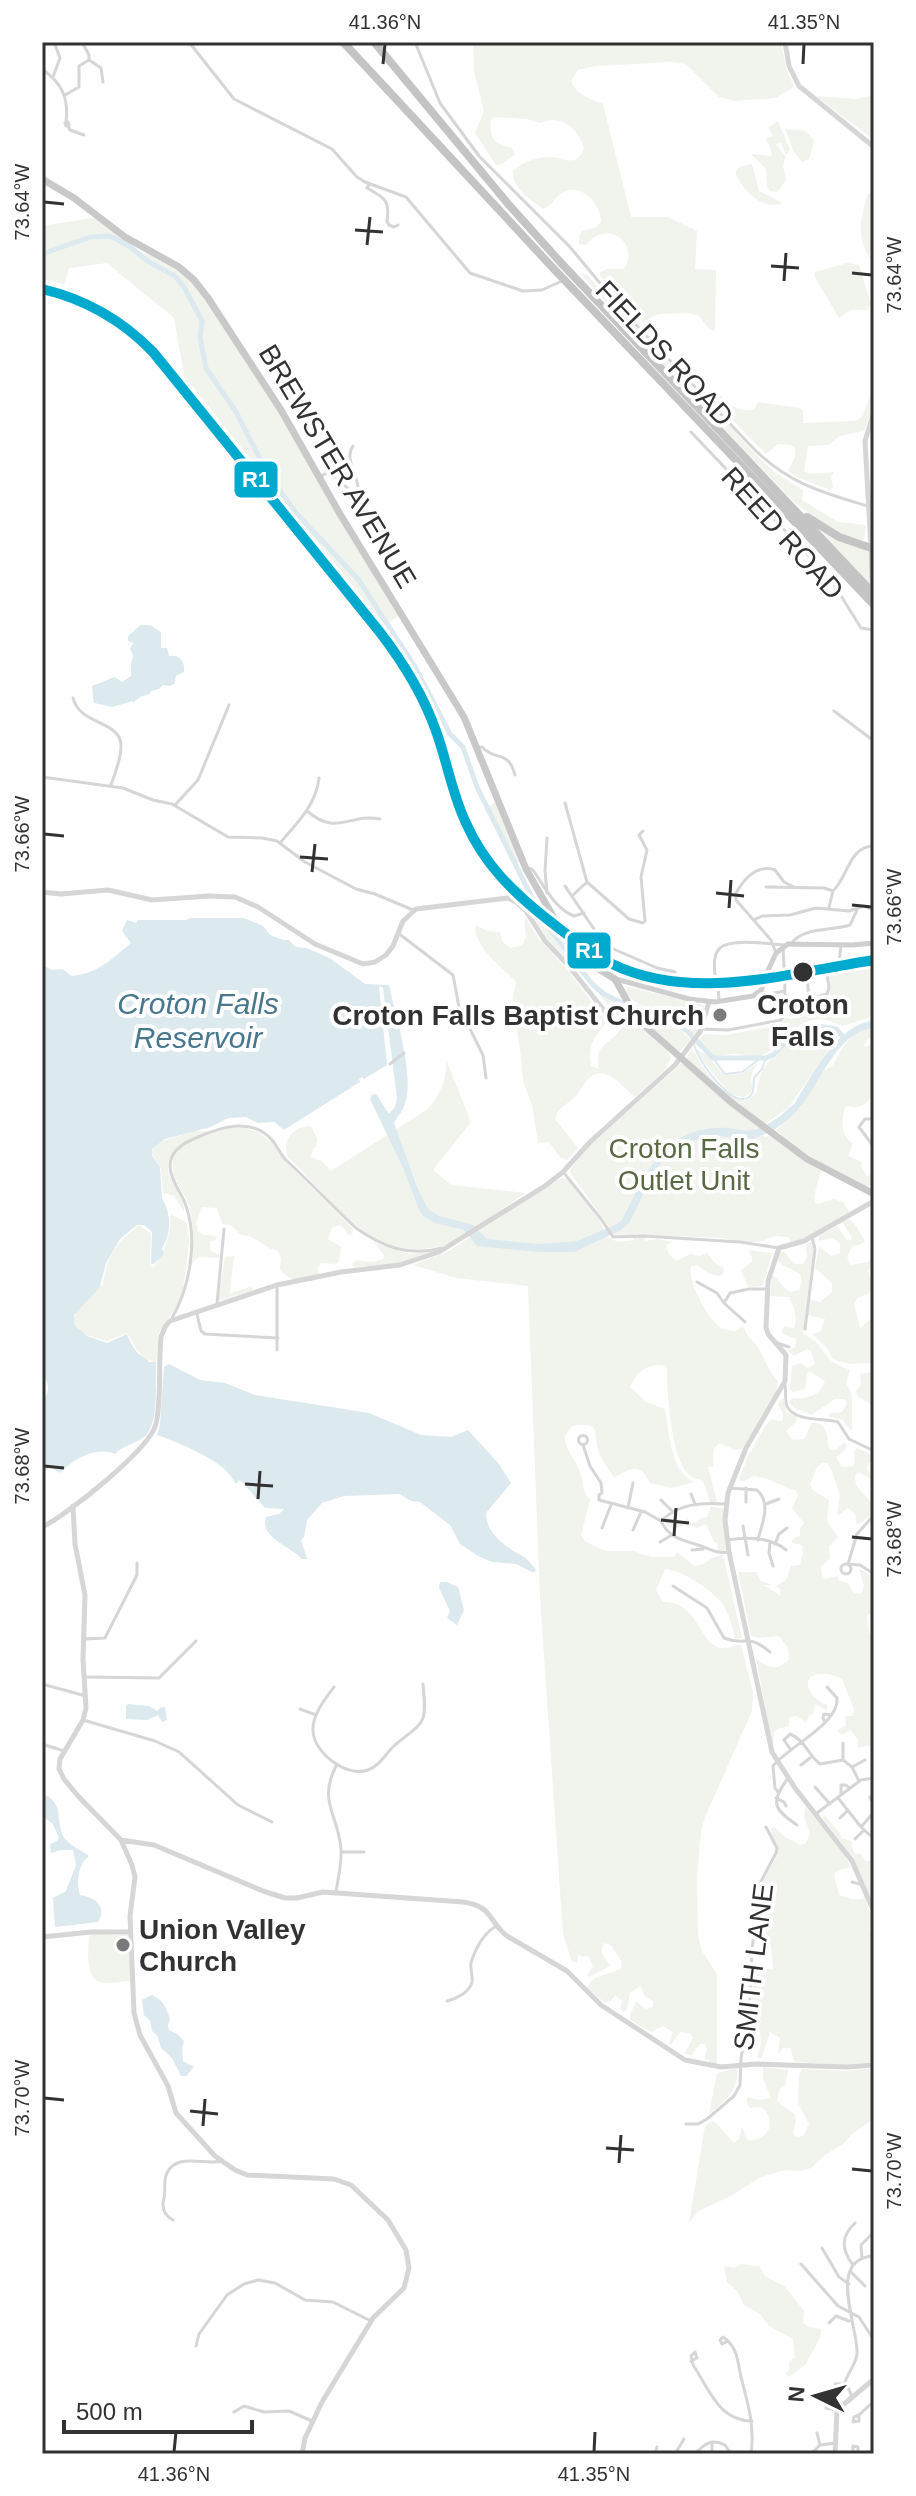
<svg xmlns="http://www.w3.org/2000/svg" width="916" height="2496" font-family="Helvetica,sans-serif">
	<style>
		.green { fill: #f1f3ed }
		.water { fill: #dce9ef }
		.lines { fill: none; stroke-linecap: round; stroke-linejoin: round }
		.stream { stroke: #dce9ef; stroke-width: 2 }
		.river { stroke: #dce9ef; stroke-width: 5 }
		.minor { stroke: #d6d6d6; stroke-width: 3 }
		.tertiary { stroke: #d6d6d6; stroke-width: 5 }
		.secondary { stroke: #cfcfcf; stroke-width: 5 }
		.primary { stroke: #c9c9c9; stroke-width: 7 }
		.motorway { stroke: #c4c4c4; stroke-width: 8 }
		.secondary-bridge { stroke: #cfcfcf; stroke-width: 5 }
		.motorway-bridge { stroke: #c4c4c4; stroke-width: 8 }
		.rail-1-casing { stroke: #fff; stroke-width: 16 }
		.rail-1 { stroke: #00a9ce; stroke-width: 10 }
		.ticks { fill: none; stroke: #323232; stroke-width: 3 }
		.stop-dot { fill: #323232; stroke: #fff; stroke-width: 3 }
		.poi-dot { fill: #7a7a7a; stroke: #fff; stroke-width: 3 }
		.labels { text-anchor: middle; stroke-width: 8; stroke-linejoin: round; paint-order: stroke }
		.street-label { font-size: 28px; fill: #323232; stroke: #fff }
		.stop-label { font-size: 28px; font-weight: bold; fill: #323232; stroke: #fff }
		.poi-label { font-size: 28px; font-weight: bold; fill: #323232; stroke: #fff; text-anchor: end }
		.park-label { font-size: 28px; fill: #586943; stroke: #fff }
		.water-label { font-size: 30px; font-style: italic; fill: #46778d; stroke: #fff }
		.line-badge { stroke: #fff; stroke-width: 3 }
		.badge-label { font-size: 22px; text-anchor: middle; font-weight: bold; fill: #fff }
		.neatline { fill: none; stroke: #323232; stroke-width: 3 }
		.ticks-label { font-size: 20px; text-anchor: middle; fill: #323232 }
	</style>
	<rect width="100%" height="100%" fill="#fff"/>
	<path class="green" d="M473,42H781L786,68L794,87L775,98L735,101L719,97L686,64L672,62L595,66L578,70L571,81C577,95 590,99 603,104L631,217H668L697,231L695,269L716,270L715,331L709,329L698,315L688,313L658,314L643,322L600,276V272L607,269H624C641,242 606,219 586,245L579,244V237L582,231L596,227L601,222C602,205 581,181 562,193C553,198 554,205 543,209C530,199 511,188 513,170C525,161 536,158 550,157C567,157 574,169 584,149C579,129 561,113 540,123L527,119L494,117L491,120C489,140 494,143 512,148L515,154L502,164L496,165L475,133L484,111L474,71Z
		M874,95V140L816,96L856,99Z
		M778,121L790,150L786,155L781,143L776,144L786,157L783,165L786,179L780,189L776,192L770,191L767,186L766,169L751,154L772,156L770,146L765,139L773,136L768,127Z
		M785,129C800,131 805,126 814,142L809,159L802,162L794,152Z
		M752,164L759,191L783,203C762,211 744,191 735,173L739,167Z
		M874,190V267C856,234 859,230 867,195Z
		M97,217L141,253L154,254L176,265L200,290L281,414L348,533L398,616L383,627L324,557L313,538L194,388L185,380L174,318L107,263L69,268L64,284L42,279V226Z
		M847,263L859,265L871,304L868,310H850L839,318L815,277V272Z
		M580,273L587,275L762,461L777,474L803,490L802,500L838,522L866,525L864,540L855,541L826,526L794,502L653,355Z
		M874,386V405L864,431L840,436L828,445L808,446L804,471L810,474L834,472L831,477L833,487L830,490L797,477L788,471L795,457V448L791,445L778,444L766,454L709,396L710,391L716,390C725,402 739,414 754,409L758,402L799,408L803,411V423L855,421L862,417Z
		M810,520L866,549L868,552L870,584Z
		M495,803L511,841L519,839L518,868L484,808Z
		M533,904L539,918L561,949L588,980L597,989L622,1000L627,1015L621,1017L615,1015L593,986L546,938L529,909Z
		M526,918L538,938L566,968L607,1022C593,1039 588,1044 591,1066L599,1069C594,1042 610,1046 622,1027L639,1024L667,1049L671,1058L665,1070L635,1097C624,1089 608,1065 592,1076C585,1080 581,1090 576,1096C567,1105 558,1107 555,1119L578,1148L567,1160L560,1157L549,1142L538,1143L532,1105L523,1081L520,1048L512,1004L516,982C503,968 471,944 476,925L487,931L500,932L502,941L510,948L522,945L526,937L524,921Z
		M874,961V1016L842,1026C801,1003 792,1042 762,1055C750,1060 742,1052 731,1054C726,1055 720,1056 713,1057L698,1041L704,1034L726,1035L775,1026L786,1018L791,1019L828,1009C831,1002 830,983 829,974L839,972L841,966Z
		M629,987L704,1005L699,1029L694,1037C678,1015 634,1010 626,992Z
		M633,1005L679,1029L691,1040L679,1052L638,1016Z
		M817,1027L831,1029L837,1035L835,1041L788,1108L765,1124L726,1094L689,1062L687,1057L692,1048C703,1069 721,1097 745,1101L756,1093C758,1085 759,1075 764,1068C771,1056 803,1031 817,1027Z
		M869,1028H874V1036L868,1039L863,1047L874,1044V1095C866,1103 860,1110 848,1106L845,1108C841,1120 841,1138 853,1143L848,1156L862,1162L861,1165L867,1177L874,1172V1183L867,1187C835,1170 802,1155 776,1130L790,1119L801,1106L823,1071L832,1066L845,1044L857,1032Z
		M697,1049L708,1056L725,1075L741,1074L758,1063C756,1067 753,1070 752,1073C748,1086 760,1088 744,1097L732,1095L725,1088L696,1052Z
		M446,1059L471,1122L433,1170L451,1185L526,1193C500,1210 475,1230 448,1244C442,1247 437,1246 430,1248C369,1259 327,1194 287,1156C283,1138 293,1127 311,1126L317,1139L316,1147L313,1148L311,1157L322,1161L331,1171L428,1109C441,1093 447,1079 446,1059Z
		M681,1064H686L760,1127L755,1129L765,1137L771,1136L821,1171L814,1196L815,1203L818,1204L834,1199L843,1202L849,1212L803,1240L792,1244L788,1237L776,1236L758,1242H738L724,1238L645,1235V1241L658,1239L672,1242L666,1246L669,1254L676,1261L690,1254L699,1256L707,1253L716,1264L724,1268L723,1275C713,1277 705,1272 699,1266H691C687,1281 708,1321 723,1329C726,1330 732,1331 736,1331L742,1326L744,1328C747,1338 755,1341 760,1351C768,1364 766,1367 778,1381L776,1393L742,1449L735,1450L720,1443C709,1450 715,1457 713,1466L708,1467L717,1502H710L703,1481C699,1479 694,1479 691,1476C671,1463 667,1392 667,1369L662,1365C646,1364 636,1373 630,1387L646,1402L665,1409C669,1431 670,1472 694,1482L671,1488L650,1483L645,1474C633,1463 625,1473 614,1477C609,1469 602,1461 599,1453C592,1433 603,1421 572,1426L565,1436C565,1452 577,1460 581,1475C584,1485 582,1491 590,1500L581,1535L586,1542L606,1551H633L651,1557H674L677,1552L694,1566C707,1565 711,1556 723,1555L742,1638L735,1639C733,1628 729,1612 721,1602C710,1589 682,1570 665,1569L656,1590L663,1602C699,1601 700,1647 722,1648C727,1649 736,1645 741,1644L753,1693L752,1711L705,1817L701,1831L697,1877L698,1935L702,1951L717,1974V2064H710L709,2059L704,2060L707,2050L705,2044H700L691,2056L685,2053L693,2038L690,2033L680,2032L671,2045L669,2043L673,2032L663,2026L651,2032L630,2020V2015L636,2001L645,2009L653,2007V2001L645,1996L640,1986L630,1993L627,2009L624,2012L620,2010L622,2001L615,1995L611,2001L604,2002L587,1988C593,1973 610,1976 621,1968L622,1962L611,1945L604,1943C598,1955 606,1957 610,1966L589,1977L587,1976L593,1966L588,1956L582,1957L579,1954L577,1962H572L563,1934L540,1597L528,1286L457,1278L413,1265L449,1251L478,1232L477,1229L562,1178L569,1181L600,1221L606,1236L618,1242L634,1240L631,1235L612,1236L614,1234L569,1171L589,1146Z
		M228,1127L245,1128L258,1132L271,1142L286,1162L353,1229L352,1235L347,1234L346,1230L340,1225L332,1228L328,1239L341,1247L339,1262L335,1264L321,1263L317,1268L319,1274C303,1279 291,1285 280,1269L281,1258L278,1251C263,1248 257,1235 241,1235L231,1225L222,1224L217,1208L202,1207L196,1224L198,1231L204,1235L217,1236L216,1240L210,1241L211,1251L220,1255L219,1258L199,1257L192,1263C194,1244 194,1224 189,1206C185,1194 175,1183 173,1171C167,1143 209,1134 228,1127Z
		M195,1131H209C187,1140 157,1152 172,1182C178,1192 184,1201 184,1212L174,1196L163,1193L161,1168L152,1153L153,1148L163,1141Z
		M171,1214L187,1223L189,1242L183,1289L177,1306L159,1332L156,1362C141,1360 134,1345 127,1333L107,1341L83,1334L75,1326L74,1317L79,1307L103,1284C107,1255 116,1243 139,1225L151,1233L150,1263L153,1268C166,1252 170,1235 171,1214Z
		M849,1219L854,1223L865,1241L860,1245L854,1246C848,1252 845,1257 850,1265L868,1262L874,1253V1263L868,1271L873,1286L869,1293L858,1298L854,1304L860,1328L873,1317L871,1303L874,1301L872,1337L874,1367L871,1363L849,1364L832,1359L828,1349L812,1334L820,1332L825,1319L808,1315L809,1299L820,1302L832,1292V1283L815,1268L819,1246L831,1256L840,1253V1244L833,1238L819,1241V1236L837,1226L847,1240H851L852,1237L842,1222Z
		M811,1241L813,1243V1252L803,1333L816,1342L832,1362L850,1370L846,1383L852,1394V1429L850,1430L843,1420L828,1416L831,1413L842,1412L847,1403L844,1399H835L811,1415L794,1408L789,1402L792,1398C807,1400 820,1396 825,1381L809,1371L807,1375L805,1389L793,1392L790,1389L792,1366L800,1363L808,1368L815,1364L811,1351L807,1349L794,1356L787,1350L795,1348L796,1339L783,1334L782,1330L785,1326L794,1328C799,1319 793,1305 789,1297L770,1296L772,1275C780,1280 782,1289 791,1292L799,1290L802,1281L800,1274L783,1265L777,1259L780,1252L784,1251L794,1264H803L807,1256L806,1245Z
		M374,1243L410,1254L436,1251L399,1264L353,1267L352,1264L356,1260L372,1262L383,1259L384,1255Z
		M748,1250L772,1253L763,1286L748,1287L741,1270L752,1262V1257Z
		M234,1256L235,1258L233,1262L230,1293L251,1287L254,1290L218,1301L225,1257Z
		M874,1368V1406L857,1396L856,1390L861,1385L860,1374L871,1372Z
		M782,1399H784L786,1412L797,1417L796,1422L786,1431L793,1440L804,1439L812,1423C826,1421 828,1435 828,1446L831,1450H836L843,1443L847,1444L845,1450L836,1457L842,1467L853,1466L855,1462L854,1452L857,1448L874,1456V1463H869L867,1468L874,1481L858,1472L855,1476L856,1485L874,1506C874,1515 864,1522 857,1524L855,1514L848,1508L837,1516L840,1495L832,1471L827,1463H822L817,1467L810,1485L814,1491L829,1500L827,1521L838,1537L829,1546L830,1558L821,1567L822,1576L826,1579L837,1576L839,1580L849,1584L854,1594L862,1593L864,1586L859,1569C878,1575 874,1593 874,1610L867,1616L869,1632L874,1640V1727L870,1733L874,1748L867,1746L858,1748V1739L850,1730L842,1735L838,1732V1730L846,1725L845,1716H852L854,1709L842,1679C829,1671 798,1670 811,1693C814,1699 822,1702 827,1706V1710L815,1704L813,1714L809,1716L806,1722L797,1716L790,1717L788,1727L780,1728L774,1732L773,1746L772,1744L756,1658C767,1669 779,1671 789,1659L788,1648L779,1636L758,1638L751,1636L738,1572H757C758,1583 765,1582 772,1585H763L781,1596L780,1589L776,1586L786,1580L791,1566L800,1565L803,1554L802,1545L793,1543L791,1540L800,1536V1528L804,1523L792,1508L798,1496L796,1491L767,1479L754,1476L742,1482L739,1479L749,1454L768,1422L772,1419L779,1421L783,1420V1413L778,1405Z
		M711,1506L723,1509L726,1550L718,1552L717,1543L714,1542L706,1524L697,1528C691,1524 679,1525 674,1529L666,1525L664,1520L668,1517L678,1523L688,1519L691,1523H696L701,1518L707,1517Z
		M805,1806L842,1851L851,1867L837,1871L834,1874L839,1895L852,1899H863L864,1896L870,1913V1932L874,1937V2062L849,2065L796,2062L793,2059L791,2048H783L778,2054L780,2038L770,2032L762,2057L760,2059L757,2057L761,2044L760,2031L750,2024L753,1978L759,1968L773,1969L771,1945L758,1939L755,1934L762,1883L777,1856L778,1847L772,1836L771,1828L774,1827L785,1837L800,1845L805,1844L810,1834L804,1817Z
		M824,1815L840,1833L841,1838L851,1841L854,1853L861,1854L866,1861L874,1860V1906L854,1861L823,1818Z
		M89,1934L128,1935L131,1981C122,1981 111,1984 103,1983C83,1979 89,1948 89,1934Z
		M763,2067L788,2070L785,2086L780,2089L777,2100L780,2104L795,2114L796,2121L793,2133L796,2137L803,2136L809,2124L798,2103L799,2075L802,2069L848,2071L874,2068V2119L853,2133L843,2144L825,2155L811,2168L799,2171L785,2170L761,2177L731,2196L698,2211L689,2223L705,2126L712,2121L715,2122L734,2143L739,2139L742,2126L747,2140C765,2144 780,2122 761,2107L750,2108L746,2101L748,2097L759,2100L771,2098L763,2078Z
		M737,2068C740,2089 724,2102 709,2114L717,2073Z
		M741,2264L759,2266L765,2276L785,2287L804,2311L803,2323L809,2327L821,2329L820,2338L805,2365L789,2377L785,2374L789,2370V2362L795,2357L793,2339L769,2326L760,2314L744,2305L738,2292L727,2282L724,2266L734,2268Z"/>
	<path class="water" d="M141,625H150L161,632V648H167L169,656C180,654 185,661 184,672L176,676L174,684L170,686L163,685L159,689L151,691L149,694L140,697L133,703V701L112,707L94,703L92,686L115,677L122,682L131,676V664L133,656L130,648L134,643L128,641V636Z
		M191,918H244L263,926L270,935L283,940H289L296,947L307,948L331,959L365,984L389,985C395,1014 416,1079 404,1106C402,1112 397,1117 394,1123L417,1187L428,1209L439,1216L473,1225L487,1239L536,1244L568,1242L577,1241L617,1224L622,1220C635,1195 648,1164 669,1146C685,1132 707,1126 728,1128C736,1129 745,1132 753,1130C768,1127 784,1113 795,1103C811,1077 840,1021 874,1021V1028C832,1032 818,1095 789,1119C780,1127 762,1137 751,1139C741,1141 730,1137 720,1136C703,1135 677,1145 665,1158C652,1172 639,1205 629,1223L621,1230L574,1252H539L477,1246L464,1230L435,1223L423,1216L419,1210L404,1170L370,1099L371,1095L376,1094L389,1114L395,1107L397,1098L383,988L379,986L387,1065L364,1079L362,1077L359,1079L360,1082L284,1130L274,1122L257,1123L246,1117L228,1118L211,1127L165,1139L152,1149V1155L160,1167L162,1198C171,1213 172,1233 162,1248L164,1254L154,1264H151L152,1232L144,1225H137L120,1239L106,1263L100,1287L74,1315L75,1326L87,1336L107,1343L127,1334C130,1341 132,1346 137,1352C141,1357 145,1356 149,1362H156C155,1382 160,1426 143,1438C133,1445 122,1446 115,1454C95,1446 74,1459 60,1473L49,1466L47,1470L42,1471V1403C50,1392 50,1384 42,1373V965L52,970L62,969L72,976C98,973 111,960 131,943L122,931L127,920L136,923L138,920H185Z
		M169,1364L200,1380L225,1383L255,1395L369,1413L421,1435L451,1437L468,1430L499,1464L511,1483L486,1513C486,1534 507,1548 524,1557C529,1560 533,1567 537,1571L532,1572L516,1564L492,1562L478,1556L460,1544L450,1525L420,1502L411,1501L400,1494L344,1496L322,1503L307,1520L304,1537L301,1540L307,1559H302C290,1546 259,1537 266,1517L279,1514L284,1509L265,1508L242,1482L239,1480L236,1484C233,1480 231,1476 228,1473C216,1458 175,1441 157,1435L160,1425L164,1367Z
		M440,1582H447L458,1587L464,1610L457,1625L447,1618L450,1611L439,1588Z
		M128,1704L149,1706L157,1711L160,1708L165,1707L167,1720L162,1722L158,1715L147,1720L126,1719V1707Z
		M43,1794C67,1804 53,1824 66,1840C72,1846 82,1851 89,1856C78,1864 76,1883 80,1895C94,1897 108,1906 98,1922L55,1927L53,1898L66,1891L76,1865L73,1850H61L51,1853L50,1844L57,1841L59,1838L53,1824L42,1816Z
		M152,1995C163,2000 167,2008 170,2020L168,2025L169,2030L177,2034L184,2041L182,2048L183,2061L194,2067L186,2076H181L172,2058L161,2048L157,2035L152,2031L150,2021L144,2015L142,2000Z"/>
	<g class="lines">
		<path class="stream" d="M694,1043C695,1057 727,1101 743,1099C748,1099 750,1096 753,1092L754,1078L762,1069L766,1058
			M713,1058L725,1074L742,1072L758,1060"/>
		<path class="river" d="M42,254L90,237L110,236L129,246L149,262L175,276L184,287L202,321L200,338L206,368L236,412L268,474L296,513L358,579L414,665L450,734L463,747L477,787L544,922L592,984L604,994L620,1002L665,1017L687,1031L713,1058H766L774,1054L789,1039L812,1025L836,1029L844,1038L843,1039"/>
		<path class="minor" d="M82,42L89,55V60
			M189,42L234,99L332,149L357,177L365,182L406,197L470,273L523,291L542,290L562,281
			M415,42L440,103L479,156L570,247L624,312L752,447C789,485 825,493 874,508
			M89,60L101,68L103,82
			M42,69C62,83 69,98 66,122
			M53,77L60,58L54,42
			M65,95L79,87V66L89,60
			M65,123L68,122L69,125L66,126Z
			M68,126L70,130L84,135
			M369,184L367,188C385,198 390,200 387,221L389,225L394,227L398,225
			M691,432L830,578L861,628L874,630
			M319,477L327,473L334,476L352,492L358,491C360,476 343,460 353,446
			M73,698C80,726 122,720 121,747C121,759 115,773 111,785
			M834,711L874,741
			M478,747H482C496,762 508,749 515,775
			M42,777L123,788L153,800L172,804L228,837L262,838L277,841L305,862L356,889L375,894L413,910
			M565,803L587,882L629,919L643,923L645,921L641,877L647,850L639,835L643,831
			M175,805L198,780L229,705
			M307,811C337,837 349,813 380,819
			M280,843C298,822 316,805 319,778
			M528,868L533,870C544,886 555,909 574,916L584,913
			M565,886L598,935L609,947L657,968L675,972
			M766,887L824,888L833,891
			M833,891C848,877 849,846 874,846
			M547,893L545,871L547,838
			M572,896L587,882
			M829,907L833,891
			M754,920L762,916L790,915L816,908L849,911L864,906L874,910
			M398,933L453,975L459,1007L483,1055L486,1078
			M792,943C803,927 833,931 850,925L857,910
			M783,947L784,967
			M776,953L771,940L736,900V893C744,879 757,864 775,870L784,882L794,887
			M839,963L841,945
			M715,974C714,966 713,954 720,948C731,938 770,944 785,945
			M807,975L809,999
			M718,987L719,1000
			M761,991L769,994L785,991
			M787,1006L827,994L829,988L827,973
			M702,1029L728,1030L781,1020C792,1008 781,994 786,979L834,972L840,966
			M390,1064L404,1053
			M874,1119H865L859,1127L874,1147
			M564,1173L601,1219L613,1237L644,1236L740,1242L779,1248
			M697,1282L717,1293L724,1303L745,1322
			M277,1286V1350
			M724,1303L730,1293L749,1289H766
			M217,1304L224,1229
			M197,1314L201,1331L205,1334L278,1338
			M172,1318C190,1287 198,1240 186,1206C182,1193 170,1180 170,1166C170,1150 185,1142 198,1137C221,1127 252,1117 272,1140C277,1146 280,1154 286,1160C310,1182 332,1206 356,1228C383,1247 409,1257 442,1248
			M805,1329L815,1249L812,1237
			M777,1343L789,1347
			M785,1385C786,1391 785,1401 787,1406C794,1422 824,1418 838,1422L849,1439L874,1451
			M578.5 1440a4.5 4.5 0 1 1 9 0a4.5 4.5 0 1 1-9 0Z
			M583,1445L590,1466L601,1483L602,1493L599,1495V1500L645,1512L661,1521
			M730,1488L757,1490C772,1504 762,1522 758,1540
			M691,1494L695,1504
			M661,1500L673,1512
			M746,1502V1488
			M725,1504C701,1502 678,1504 661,1521C669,1538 682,1540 698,1545C710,1549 716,1554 729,1552
			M766,1504L779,1499
			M628,1508L633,1483
			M874,1515L857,1534L848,1564L860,1565L874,1574
			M743,1526L748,1555
			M602,1528L611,1505
			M633,1530L641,1512
			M727,1540C746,1537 771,1537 786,1550
			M660,1542L672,1535
			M770,1543L769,1553L773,1566
			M775,1544L779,1534L787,1528
			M692,1550L703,1549
			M841 1569a5 5 0 1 1 10 0a5 5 0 1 1-10 0Z
			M673,1586L707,1608L724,1638C746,1647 746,1632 770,1652
			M84,1639L105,1638L137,1575V1563
			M84,1677L159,1678L196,1641
			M42,1684L86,1696
			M334,1687C325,1699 312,1715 313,1731C314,1753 347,1778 368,1770C380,1766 386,1753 395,1745C425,1720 427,1726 423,1684
			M300,1709L316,1715
			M83,1720L155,1741L179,1752L238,1805L272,1822
			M825,1722L823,1718L824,1714L831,1715
			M843,1743V1760L852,1767L859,1781
			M42,1744L64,1751
			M791,1750L784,1740L790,1734C805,1740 808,1755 820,1764L843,1760
			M801,1765L810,1758
			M852,1767L865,1760
			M788,1778C771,1802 772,1808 797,1825
			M815,1787L830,1804
			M778,1792L775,1788L773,1766C788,1747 840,1723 837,1698L827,1687
			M841,1795V1785H846L849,1788
			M776,1798L784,1802L786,1806
			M838,1798L861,1827L874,1839
			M871,1800L870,1797L874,1796
			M817,1813L861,1780L874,1778
			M840,1818L848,1810
			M861,1827L874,1812
			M855,1839L864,1830
			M341,1852H364
			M852,1882L863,1885
			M336,1892C338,1878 342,1863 341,1849C338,1813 317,1802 337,1764
			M447,2001C456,1999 470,1992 472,1982C473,1976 470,1969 471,1963C475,1949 484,1932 497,1926
			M686,2124H698L707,2119L734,2096L740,2085L741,2058L749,2015L752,1949L759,1897L758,1887L776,1853L777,1848L766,1827
			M173,2220C164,2215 161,2208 164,2198C166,2190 163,2180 167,2173C177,2152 205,2166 222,2161
			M822,2248L839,2277L849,2284
			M862,2258L861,2245L874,2232
			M801,2264L838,2306L859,2317L874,2340
			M853,2265C841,2249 841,2236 855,2223
			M850,2271L865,2286
			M829,2323L836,2316L849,2321
			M728,2341L723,2337L720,2340L722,2344L728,2341C738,2351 738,2364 741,2377C748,2404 755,2426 751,2454
			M196,2346L199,2334L227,2295L244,2284L258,2280L275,2283L305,2300L333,2302L371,2321
			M691,2361L697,2358L695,2352L691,2356L693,2365C709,2388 718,2421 752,2421
			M835,2384H845
			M852,2396L845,2382C848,2372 857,2363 857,2353C858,2326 826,2258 874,2256
			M826,2408L837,2410
			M234,2412L244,2406L264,2412L289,2411L312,2421
			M859,2415L854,2417L853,2422L859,2421V2415L874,2401
			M817,2433L820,2445
			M712,2442V2454
			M858,2452V2447L853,2446V2452L859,2454
			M655,2454L657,2447
			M675,2454L684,2439
			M695,2454C704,2444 712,2438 725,2445L731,2454
			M811,2454L820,2445L836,2443
			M873,2454L874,2429"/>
		<path class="tertiary" d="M785,42L789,66L799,86L874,147
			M871,548L865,441L874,412
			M42,892L61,894L108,890L152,900L209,896L235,897L258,907L315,944L363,964L375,962L386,955L393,946L403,921L416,909L508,898L516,902L526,911L545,941L568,965L610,1018L624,1024L637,1019
			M874,1201L804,1241L779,1248L768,1281L766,1327L768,1334L786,1355L785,1381L746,1448L728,1493L725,1520L729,1552L772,1752L795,1788L852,1861L874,1912
			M73,1506L75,1544L85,1595L83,1659L86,1708L83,1720L60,1759L59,1769L64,1779L78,1796L121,1840L132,1865L135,1877L130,1916L134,2013L140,2035L168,2086L176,2113L215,2156L235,2170L247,2175L334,2179L351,2185L388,2220L406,2250L409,2268L404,2288L373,2318L322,2402L305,2438L302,2454
			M42,1527C66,1516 150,1449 156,1424C162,1396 158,1366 161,1337L165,1327L170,1321L277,1285L341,1272L400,1265L439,1252L545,1186L563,1172L590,1142L675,1065L700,1032L709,1002
			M121,1840L154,1845L263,1891L285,1898H297L323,1892L463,1902C493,1906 488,1921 507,1936L567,1971L601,2005L685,2060L721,2067L756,2064L848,2067L874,2065
			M42,1937L91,1932H130
			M835,2454L837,2410L874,2379"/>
		<path class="secondary" d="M871,549L872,577
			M767,973L776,953L788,944L852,945L874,943
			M616,979L689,999L715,1002L753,996L761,990L766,978"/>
		<path class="primary" d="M42,179L74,198L125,237L179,267L194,280L208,298L281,410L340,514L464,717L526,869L570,946L589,963L615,979L637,1019L732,1103L807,1159L874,1194"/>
		<path class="motorway" d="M343,42L553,268
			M374,42L509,205L562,264
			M581,284L874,594
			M573,289L874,605
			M807,517L839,537L874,549"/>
		<path class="secondary-bridge" d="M872,577L874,608"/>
		<path class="motorway-bridge" d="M562,264L581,284
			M553,268L573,289"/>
		<defs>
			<path id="rail-1" d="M42,289C85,299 123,321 153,352L379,631C403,662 423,694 436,731C447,761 452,794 466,823C484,864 513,892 547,919C568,935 588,952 612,964C693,1003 789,973 874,960"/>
		</defs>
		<use href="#rail-1" class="rail-1-casing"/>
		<use href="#rail-1" class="rail-1"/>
	</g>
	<path class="ticks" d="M383,64L385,44M803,64L804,44M44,202L64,204M355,230L383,232M367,245L370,217M771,266L799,268M852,273L872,275M784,281L786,253M44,834L64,836M300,857L328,859M312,872L315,844M716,893L744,896M852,905L872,907M729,908L731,880M44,1466L64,1468M245,1484L273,1486M258,1499L260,1471M661,1520L689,1523M674,1536L676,1508M852,1537L872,1539M44,2098L64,2100M190,2111L218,2114M203,2126L205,2099M606,2148L634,2150M619,2163L621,2135M852,2169L872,2171M174,2452L176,2432M594,2452L595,2432"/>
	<circle class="stop-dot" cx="803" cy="972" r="11"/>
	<g class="poi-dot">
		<circle cx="720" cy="1015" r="8"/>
		<circle cx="123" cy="1945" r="8"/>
	</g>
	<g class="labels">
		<g class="street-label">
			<text transform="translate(665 353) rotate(47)" y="10">FIELDS ROAD</text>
			<text transform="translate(338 466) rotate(59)" y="10">BREWSTER AVENUE</text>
			<text transform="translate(783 533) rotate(48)" y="10">REED ROAD</text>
			<text transform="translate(753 1967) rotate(-83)" y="10">SMITH LANE</text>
		</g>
		<g class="stop-label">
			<text x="803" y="1014">Croton<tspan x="803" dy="32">Falls</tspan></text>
		</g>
		<g class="poi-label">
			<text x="704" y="1025">Croton Falls Baptist Church</text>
			<text x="139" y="1939" text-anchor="start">Union Valley<tspan x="139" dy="32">Church</tspan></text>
		</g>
		<g class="park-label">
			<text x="684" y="1158">Croton Falls<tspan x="684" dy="32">Outlet Unit</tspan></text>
		</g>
		<g class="water-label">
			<text x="198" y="1014">Croton Falls<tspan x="198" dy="34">Reservoir</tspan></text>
		</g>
	</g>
	<g class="line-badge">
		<rect x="233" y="460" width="46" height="39" rx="8" fill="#00a9ce"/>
		<rect x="566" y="931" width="46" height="39" rx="8" fill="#00a9ce"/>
	</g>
	<g class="badge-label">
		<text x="256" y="487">R1</text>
		<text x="589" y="958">R1</text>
	</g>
	<rect width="916" height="2496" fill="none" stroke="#ffffff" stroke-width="88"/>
	<g transform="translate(816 2396) rotate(275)" stroke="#ffffff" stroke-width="6" paint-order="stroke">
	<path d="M0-6L14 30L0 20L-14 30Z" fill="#323232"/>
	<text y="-12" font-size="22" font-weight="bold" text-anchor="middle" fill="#323232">N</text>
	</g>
	<path d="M64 2420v12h188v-12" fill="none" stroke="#323232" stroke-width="4"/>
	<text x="76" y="2420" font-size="24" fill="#323232" stroke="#ffffff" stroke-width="6" paint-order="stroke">500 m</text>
	<rect x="44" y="44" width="828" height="2408" class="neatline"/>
	<g class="ticks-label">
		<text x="385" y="29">41.36°N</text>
		<text x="804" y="29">41.35°N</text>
		<text transform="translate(22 202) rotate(-90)" y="7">73.64°W</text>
		<text transform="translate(894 275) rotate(-90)" y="7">73.64°W</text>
		<text transform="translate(22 834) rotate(-90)" y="7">73.66°W</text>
		<text transform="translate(894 907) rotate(-90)" y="7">73.66°W</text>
		<text transform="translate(22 1466) rotate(-90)" y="7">73.68°W</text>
		<text transform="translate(894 1539) rotate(-90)" y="7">73.68°W</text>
		<text transform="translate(22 2098) rotate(-90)" y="7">73.70°W</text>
		<text transform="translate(894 2171) rotate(-90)" y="7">73.70°W</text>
		<text x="174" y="2481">41.36°N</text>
		<text x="594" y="2481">41.35°N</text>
	</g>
</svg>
